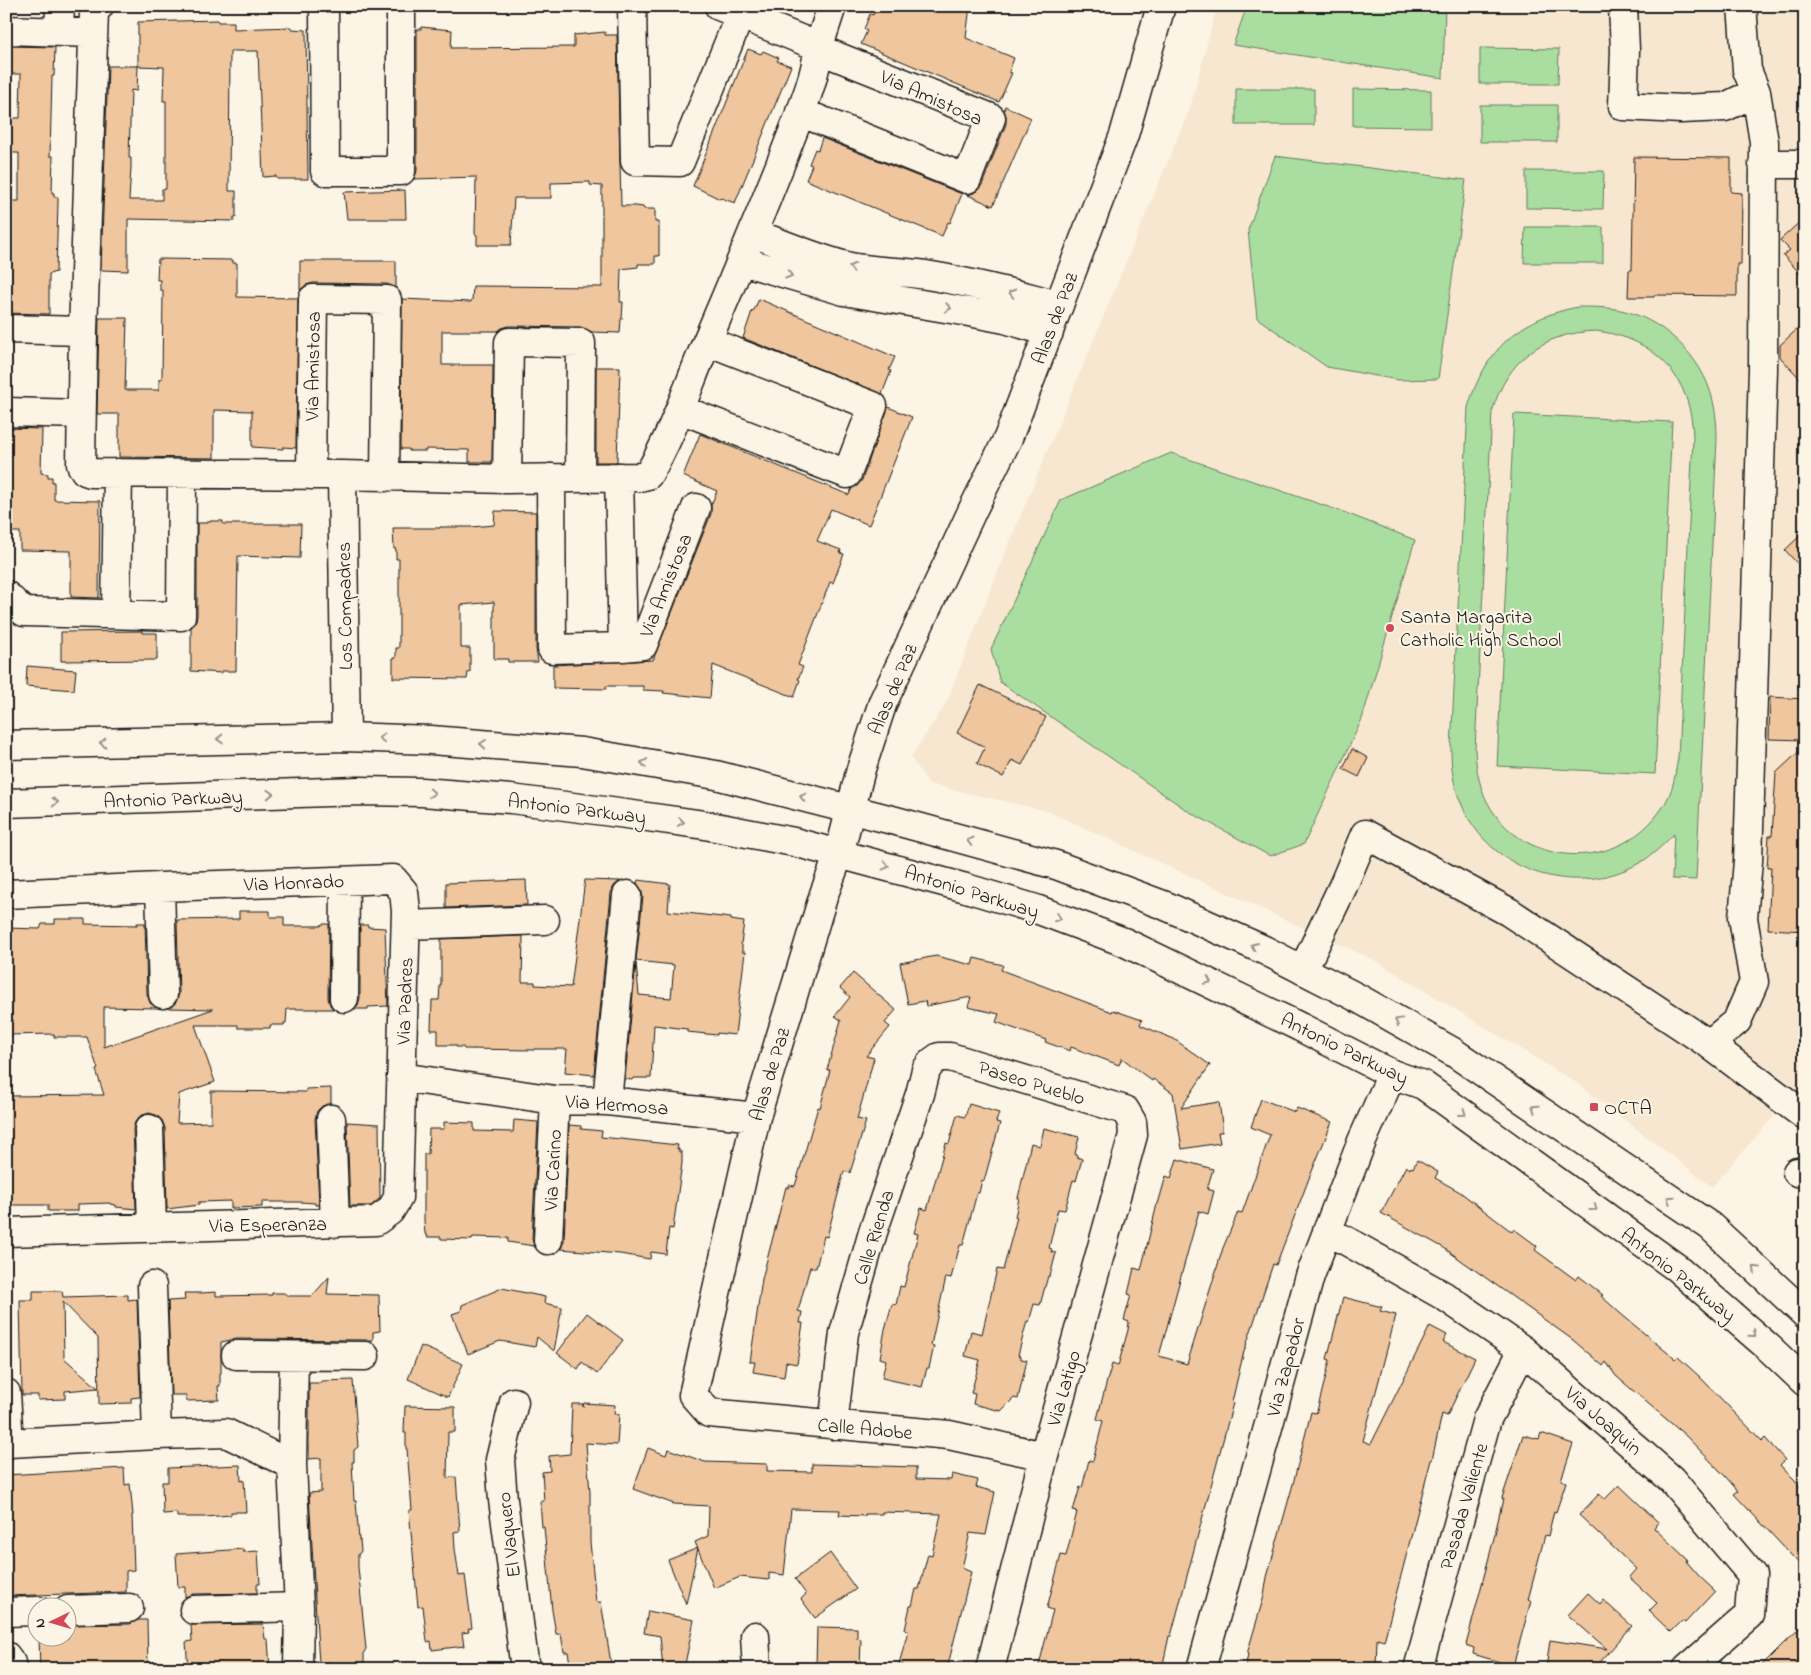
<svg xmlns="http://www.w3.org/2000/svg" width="1811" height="1675" font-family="'Indie Flower',sans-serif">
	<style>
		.built { fill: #f8e7d0 }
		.green { fill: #aadea0; stroke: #637d5e; fill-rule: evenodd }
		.building { fill: #efc69e; stroke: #1c1c1c }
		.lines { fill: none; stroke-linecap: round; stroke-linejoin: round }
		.minor-casing { stroke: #1c1c1c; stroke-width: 31 }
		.major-casing { stroke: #1c1c1c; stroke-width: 31 }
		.minor { stroke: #fcf5e5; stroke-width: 28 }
		.major { stroke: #fcf5e5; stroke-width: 28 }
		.oneway { stroke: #97938b }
		.poi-dot { fill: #d1495b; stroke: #fcf5e5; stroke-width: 2 }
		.labels { text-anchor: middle; stroke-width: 4; stroke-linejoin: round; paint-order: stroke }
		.street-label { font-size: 20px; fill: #1c1c1c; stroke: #fcf5e5 }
		.poi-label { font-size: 20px; fill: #1c1c1c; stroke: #fcf5e5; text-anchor: start }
	</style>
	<rect width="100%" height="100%" fill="#fcf5e5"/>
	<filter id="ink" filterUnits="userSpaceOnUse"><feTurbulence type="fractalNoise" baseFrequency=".02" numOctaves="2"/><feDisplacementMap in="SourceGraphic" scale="10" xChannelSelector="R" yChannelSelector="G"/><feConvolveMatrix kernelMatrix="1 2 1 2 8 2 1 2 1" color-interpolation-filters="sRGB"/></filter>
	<g filter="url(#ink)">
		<path class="built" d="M1217,6H1805V1081L1712,1187L1575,1082L1374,960L1047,811L928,784L911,757L946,703L1005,553L1190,108Z"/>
		<path class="green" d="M1247,6H1445L1443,78L1233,45Z
			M1480,48L1559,49L1558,84H1480Z
			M1236,89H1314V125H1236Z
			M1353,89L1431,90V127L1353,126Z
			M1480,105H1557V142H1480Z
			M1275,156L1466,180L1438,379L1398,380L1327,367L1257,318L1248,230Z
			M1526,171H1604L1603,209L1526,208Z
			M1525,227H1603V263H1524Z
			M1578,307C1591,307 1603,307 1616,309C1661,317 1703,356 1713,401C1716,414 1717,426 1717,439L1696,880L1672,879L1674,834C1665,843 1656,852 1646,859C1582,901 1490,875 1461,803C1453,785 1451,767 1451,748L1468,407C1485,350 1519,318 1578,307ZM1596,331C1656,338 1692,378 1693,438L1678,758C1676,768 1675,778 1672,788C1666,806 1653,822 1639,833C1593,869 1524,859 1492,810C1480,792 1476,770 1475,749L1492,412C1507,360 1542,333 1596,331Z
			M1514,414L1672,422L1655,774L1497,766Z
			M1171,453L1346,513L1415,540L1362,719L1304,844L1270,856L1188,811L1000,682L991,649L1061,500Z"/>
		<path class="building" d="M877,6H970L966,38L1014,58L1009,72L1012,73L999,102L861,44L867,31L864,29L870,14L873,15Z
			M218,20V22H234V29L292,27V29L306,30L308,179H277L276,176L263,177L258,51H230L229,191H236V217H234V221L128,219V271L101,270L108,66H138L137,91L131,90L129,158H131V168L129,200H162V189H166V101H163L164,67L138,66V22Z
			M421,27L452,30L451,48L574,47V35L605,32V35H617L621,206H636L643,207L644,209H655V222H659V256H655V264H638V267L621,269L620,302H623L622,319H621L620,333L592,332L581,327L509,326L502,328L498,331H442V365H493L492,462H469V450L426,449V451H409V449H401L402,299L471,302V300H472L473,286L602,287V186L590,185V182L551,183V198H514L511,245H477V235L475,234L476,177L414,179L417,171V29H421Z
			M6,46L55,47L54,76H52L50,156H53L52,193H54V197H58V202L56,272L49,274V314L6,313V201H19V153H6V118H20L21,74H6Z
			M748,49L761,54L763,51L779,58L777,61L791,66L735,203L721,198L720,199L693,186Z
			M1005,106L1031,118L993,206L968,195L976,192L982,185L1006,124V116L1004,110Z
			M822,138L962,194L950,223L948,222L942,236L806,180L812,165L809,164L815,149L818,150Z
			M1634,157L1731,158V192L1742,193L1741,264H1737V296L1654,295V297H1628L1629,270H1632Z
			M405,190L406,219H347L344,192Z
			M1805,217V279L1783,255L1790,250L1780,240Z
			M158,259L233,260V263H237V297L298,298L296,448L283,447V449L252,447V411L214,410V458L119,457V414H97L99,318H127L125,390H159V379H162L163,290H160V280H157Z
			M300,261H396V288L387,284L313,283L306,285L300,290Z
			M759,299L895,357L889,370L891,371L882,394L743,338L752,311L753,312Z
			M1805,322V384L1780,357V345Z
			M596,367H620L617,462H596Z
			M888,407L912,417L869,525L831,509L817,541L841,550L840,553L844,554L833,583L830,582L798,665L803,667L798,679L800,680L794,697L713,665L710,698L663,693L664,691L643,690V686H606V689L553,688V665L653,660L711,514V505L717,491L683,476L700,434L849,495L852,488L857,486L862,480Z
			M6,428L42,429L41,473L48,474V477H52V482H54V500L100,501L99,598L71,597V551L20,550V532H6Z
			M495,511L536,512V649L538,662H508V659H494V602L461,605V648H470V672H468L467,679L393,678V658H396V648H399V559H396V549H394L393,528H440V527H471L494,525Z
			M207,521H223V524H301L300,558L238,556L236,671H222V673L191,671V627L195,624L197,616V523H207Z
			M1805,531V572L1785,550Z
			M142,631V633H157V660L61,661V632Z
			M27,666L76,670L74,690L26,686Z
			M980,685L1046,717L1022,765L1012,760L1003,777L977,764L985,747L957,733Z
			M1770,697L1805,699V740L1769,739Z
			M1805,746V931L1768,929L1771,868H1767L1769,836H1772L1776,773Z
			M1352,749L1368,758L1359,777L1343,769Z
			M526,880L527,905L446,908V883Z
			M585,880L620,881L614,886L611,893L594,1075L565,1072L567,1049H534V1050L464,1049L463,1047H456V1045H438V1030H431L432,1000H439L440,985H441V939L523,936L522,982H535V985L571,987Z
			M638,880L670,884L668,911L731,918V920L744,922L741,944L742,945V952H745L735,1035L717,1033V1035L687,1032V1029L654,1025L651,1078H633L632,1080L625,1079L636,963L639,995L671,998L674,965L636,961L643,897L641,889L637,883Z
			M239,911H270V917H284V926H321L322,924H329L328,998L330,1005L333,1009H287L286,1023H284V1025H270V1028H238V1025H195L215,1082L179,1094L177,1123L211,1122V1091L306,1092V1089L331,1088V1103L322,1106L317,1111L315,1119L319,1205H315V1203L300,1202H262V1207L231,1208V1201L199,1202V1205L167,1209L165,1128L162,1120L156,1115L149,1113L140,1116L135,1122L133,1129L136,1209L116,1207V1205L110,1204V1203L78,1204V1211H48V1205H6V1096L104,1095L96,1070L98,1069L87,1037H54V1034L6,1035V928L40,929L42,924H55V919H85V924L137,925V923H145L147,994L150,1003L157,1008L104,1007V1047L213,1009L168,1008L176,1002L179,994L177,920L239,919Z
			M360,925H368V927L385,928L388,1006L368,1007V1009H354L358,1005L360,998Z
			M936,956L972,965L974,958L1003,965L1001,970L1112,1012L1113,1010L1142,1020L1140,1025L1174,1039L1210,1065L1181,1108L1219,1102L1222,1124V1132H1218L1220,1143L1182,1149L1173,1093L1153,1079L1152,1081L1122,1058L1119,1065L1071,1047L1070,1051L1045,1042L1046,1040L996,1022L999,1014L968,1007L971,997L926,1006L925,1001L908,1004L900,963Z
			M853,973L896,1010L885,1023L890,1027L866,1056L874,1058L857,1119L866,1121L850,1173L844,1171L827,1237L824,1236L816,1268L810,1267L798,1311L802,1312L800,1323H803L797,1364L786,1362L784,1377L753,1372L755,1362H750L762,1279L786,1187L789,1188V1185L795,1186L818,1107L820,1108L830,1070H827L841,1020L835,1016L850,997L840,988Z
			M1261,1099L1295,1112L1297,1108L1332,1122L1308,1181L1276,1265L1273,1264L1243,1355L1232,1402L1233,1403L1171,1636H1169L1162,1669H1038L1053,1610L1047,1608L1061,1555L1066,1556L1077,1512L1073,1511L1080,1487L1082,1488L1089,1460L1093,1461L1103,1421L1097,1419L1107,1381L1112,1364L1118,1366L1128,1330L1129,1322L1124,1320L1131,1295L1128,1294L1134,1268L1141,1270L1157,1204H1158L1166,1176L1171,1178L1177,1159L1213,1169L1207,1189L1214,1191L1208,1214L1199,1211L1159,1356L1187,1364L1223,1248L1238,1212L1242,1213L1270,1135L1251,1127Z
			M969,1104L999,1113L996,1122L1000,1123L984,1181L982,1180L979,1193H977L963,1245H960L951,1278L946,1277L931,1345L934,1346L929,1368H927L922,1387L882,1378L886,1360L880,1358L885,1329L892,1304L896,1305L900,1286L904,1287L918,1234L914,1233L921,1208L927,1210L946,1143L949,1144L957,1115L965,1117Z
			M514,1120L538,1122L532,1239L534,1246L508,1242V1238L473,1237L472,1240L441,1239V1237H427V1234H425L424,1220V1154H428L429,1129H444V1122L474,1123V1131L513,1132Z
			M347,1122L379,1124L380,1198L371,1206H350Z
			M569,1125L581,1126V1129L602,1131L601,1137L678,1145L677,1149H679V1152H682V1163L673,1229L669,1228L666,1254L651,1252L650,1259L620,1254L561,1249L564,1241Z
			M1044,1128L1079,1137L1075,1154L1077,1155V1157L1082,1159L1076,1181L1073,1180L1065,1210L1058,1209L1049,1248L1052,1249L1051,1252L1056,1253L1050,1276H1048L1040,1305L1034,1304L1029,1322L1027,1321L1018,1355L1021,1356V1359L1027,1360L1018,1399L1014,1398L1001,1411L973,1404L975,1394L971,1393L980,1360L965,1356L971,1331L982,1334L997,1269L1003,1270L1017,1217H1015L1019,1198H1018L1031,1143L1040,1146Z
			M1417,1160L1438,1172L1435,1178L1460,1192L1512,1232L1514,1229L1537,1246L1535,1250L1576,1280L1579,1276L1603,1295L1601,1296L1621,1314L1675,1359L1678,1357L1700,1377L1762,1441L1765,1438L1785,1460L1780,1465L1805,1492V1570L1734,1494L1738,1491L1725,1476L1686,1436L1616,1376L1606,1362L1603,1366L1573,1340L1444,1248L1381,1213L1406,1166L1410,1169L1411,1167L1413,1168Z
			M329,1277L327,1294L379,1295L380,1331L373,1332V1340L236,1339L221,1342V1373H220V1386H218L219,1400L186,1401V1395H171L168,1301L185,1300L184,1293H201L216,1292V1296L272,1295V1293H284L288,1296H312Z
			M502,1288L545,1297L544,1303L562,1307L554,1351L537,1337L535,1347L500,1341L468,1354L452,1314L461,1311L462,1305Z
			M33,1291H62L63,1297L128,1295V1300L137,1299L140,1397L131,1398V1403L99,1404L98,1338L63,1302L64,1358L98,1388L65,1391V1399L38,1400V1395H22L20,1300H33Z
			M1343,1297L1382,1307L1380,1311L1396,1315L1363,1441L1371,1444L1430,1326L1447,1335L1443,1342L1475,1358L1447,1416L1442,1414L1432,1460H1431L1384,1641L1377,1639L1376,1669H1245L1248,1654H1247L1264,1596L1267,1577L1293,1484L1311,1412L1316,1413L1317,1411L1330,1360L1327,1359Z
			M587,1313L623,1340L597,1374L582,1362L578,1369L557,1353Z
			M421,1346L463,1364L448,1397L408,1379Z
			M353,1380L358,1447L354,1450V1462H352L354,1501H356L359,1540H360L361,1551L358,1555V1567L366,1649L364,1652V1665L331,1668L330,1662L319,1663L317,1633L309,1493L321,1492V1458L309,1459V1383H321V1381Z
			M584,1403L615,1405L614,1414H619L617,1445L586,1443L590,1492V1542L596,1602H601L612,1669H571L568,1652H564L561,1634H556L552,1610L544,1527H542L540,1501H544L542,1472L550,1471L549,1456L570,1454L572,1404H583V1407Z
			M405,1406L455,1407V1432H448L447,1478L456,1477L460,1531L454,1532L455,1549L459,1576L465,1575L472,1628L468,1629L469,1632L462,1633L464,1646L432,1650L431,1641L427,1642L423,1606L418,1607L409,1510H412L407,1449H406V1433H404Z
			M1541,1433L1573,1444L1561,1480L1566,1482L1556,1512L1554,1511L1548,1536L1545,1535L1528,1600L1531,1601L1513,1666L1473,1654L1474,1648L1466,1645L1494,1538L1503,1499L1502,1498L1523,1435L1539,1439Z
			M648,1448L666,1455L668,1449L705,1462L767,1464V1471L812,1472V1464L916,1467V1479L951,1480L952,1474L978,1480L976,1487L995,1492L986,1535L970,1533L962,1568L971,1572L947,1669H903L904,1665L899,1664L908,1631L905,1630L910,1606H912L916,1589H919L928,1554L932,1555L941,1514L882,1512V1514H865V1516L839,1515L840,1510L791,1509L784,1575L769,1573V1580L740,1577L714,1588L695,1542L708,1536L709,1506L674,1504L633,1489Z
			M240,1465L241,1481L244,1480L246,1512H231V1515L205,1517H177V1513L163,1514L162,1482H168V1468Z
			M124,1468L125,1485L130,1484L133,1515H132L134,1570L126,1571V1592L6,1596V1475Z
			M1619,1485L1658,1522L1654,1528L1688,1560L1687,1562L1698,1575L1715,1591L1685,1623L1682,1621L1671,1632L1649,1611L1657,1603L1629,1577L1636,1569L1579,1515L1599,1494L1605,1499Z
			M698,1548L686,1604L668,1560Z
			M243,1549V1552L258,1551L260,1584H257V1593L194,1594L185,1597V1587H178L176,1554Z
			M830,1553L856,1589L815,1618L801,1599L806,1594L795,1579Z
			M1588,1593L1600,1604L1603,1600L1632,1626L1594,1669H1546L1550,1640L1607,1649L1568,1615Z
			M648,1611L694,1620L684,1669H663L660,1636L644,1633Z
			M138,1620H147L148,1666L134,1667V1669H40L39,1638H68V1625L130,1624Z
			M1805,1623V1669H1758L1782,1645Z
			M263,1624L265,1639H268L270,1669H188L186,1642L192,1641L191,1625Z
			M817,1627L857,1628V1638L861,1639L860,1667L816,1666Z"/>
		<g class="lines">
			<defs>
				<path id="minor" d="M99,6L94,12L83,331L81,465L85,471L91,473L342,475L507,479L640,477L648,475C673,434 689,383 708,339C735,276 761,213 786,150C797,120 816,80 818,49L812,44L719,6
					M324,6L325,171H401V6
					M632,6L635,161L680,162L740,15
					M1623,6L1625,50L1623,106L1681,109L1725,107L1756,92
					M6,30L93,33
					M59,32L60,6
					M800,112L967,179L991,118L818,49L832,6
					M1763,164H1805
					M753,233C785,245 817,259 850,267C875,272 901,271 926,275C971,282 1015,294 1059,305
					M742,261L844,291L969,312L1005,319L1049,332
					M6,329L83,331
					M680,409L847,474L873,406L707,341
					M6,412L81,414
					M311,475L313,299L387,300L385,477
					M342,475L346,737
					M551,478L552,649L623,647L619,477
					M507,479L509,342L581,343L580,478
					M6,595L24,612L181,616L182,474
					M116,614L118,473
					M623,647L643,645L696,508
					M839,854L824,894L756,1117L693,1395L709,1413L949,1435L1044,1456
					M160,887L163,994
					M6,894L160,887L393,879L404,892L406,911L398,1198L390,1211L376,1221L6,1232
					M406,925L545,920
					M1303,970L1343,886L1365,834L1509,912L1709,1044L1805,1116
					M344,998L345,881
					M1709,1044L1737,1021L1754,982L1743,918L1748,861L1763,369L1764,142L1756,92L1747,70L1742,6
					M401,1077L555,1100L607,1101L756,1117
					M607,1101L627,895
					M331,1119L335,1223
					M149,1129L152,1227
					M1797,1172L1805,1173
					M1327,1230L1444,1296L1523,1350L1671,1479L1752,1575L1749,1615L1687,1669
					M548,1240L555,1100
					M152,1286L157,1435
					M236,1355L365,1356
					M294,1356L292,1465L299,1607L298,1669
					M6,1393L9,1443
					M514,1402L500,1460L503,1500L525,1669
					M833,1425L844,1333L873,1232L920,1094L926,1070L932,1062L939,1057H950L1125,1110L1132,1122L1133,1135L1044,1456L990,1669
					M6,1445L9,1443L157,1435L226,1433L292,1465
					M68,1610L129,1608
					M194,1610L299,1607
					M6,1612L38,1611
					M755,1636L757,1669
					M6,1656L11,1663L12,1669
					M1201,1669L1310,1276L1362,1141L1392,1074
					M1418,1669L1487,1419L1523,1350"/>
				<path id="major" d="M6,745L346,737L431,740L582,752L716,775L896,821L1056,865L1166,906L1264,950L1356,997L1453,1052L1710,1226L1805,1314
					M6,803L358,791L422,792L511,799L604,811L705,825L794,842L966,888L1036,909L1124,942L1300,1027L1392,1074L1423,1085L1677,1268L1768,1347L1805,1382
					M839,854L861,769L883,702L973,509L1008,438L1124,135L1161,6"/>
			</defs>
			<use href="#minor" class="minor-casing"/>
			<use href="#major" class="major-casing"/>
			<use href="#minor" class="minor"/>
			<use href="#major" class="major"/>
		</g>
		<defs><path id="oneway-chevron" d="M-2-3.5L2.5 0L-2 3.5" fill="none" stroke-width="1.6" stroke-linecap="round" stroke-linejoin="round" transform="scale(1.25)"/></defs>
		<g class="oneway">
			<use href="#oneway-chevron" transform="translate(852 267) rotate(-168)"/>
			<use href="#oneway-chevron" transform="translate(789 275) rotate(16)"/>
			<use href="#oneway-chevron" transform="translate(1012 293) rotate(-166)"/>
			<use href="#oneway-chevron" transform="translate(948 308) rotate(9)"/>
			<use href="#oneway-chevron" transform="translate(382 738) rotate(-179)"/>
			<use href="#oneway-chevron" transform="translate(220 739) rotate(178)"/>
			<use href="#oneway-chevron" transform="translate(103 743) rotate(179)"/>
			<use href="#oneway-chevron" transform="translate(483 744) rotate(-175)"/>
			<use href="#oneway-chevron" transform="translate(644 763) rotate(-170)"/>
			<use href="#oneway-chevron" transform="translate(432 793) rotate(4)"/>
			<use href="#oneway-chevron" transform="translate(270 794) rotate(-2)"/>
			<use href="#oneway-chevron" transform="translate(803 797) rotate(-166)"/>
			<use href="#oneway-chevron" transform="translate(55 802) rotate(-2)"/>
			<use href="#oneway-chevron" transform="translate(681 822) rotate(8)"/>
			<use href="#oneway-chevron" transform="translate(970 841) rotate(-164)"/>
			<use href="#oneway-chevron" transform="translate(886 866) rotate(15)"/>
			<use href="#oneway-chevron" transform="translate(1058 918) rotate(20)"/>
			<use href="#oneway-chevron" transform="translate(1254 946) rotate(-156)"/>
			<use href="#oneway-chevron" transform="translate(1208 981) rotate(26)"/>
			<use href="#oneway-chevron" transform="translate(1398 1021) rotate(-151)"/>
			<use href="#oneway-chevron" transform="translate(1535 1108) rotate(-146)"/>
			<use href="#oneway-chevron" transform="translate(1463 1113) rotate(36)"/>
			<use href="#oneway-chevron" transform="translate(1670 1199) rotate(-146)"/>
			<use href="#oneway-chevron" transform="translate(1594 1208) rotate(36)"/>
			<use href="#oneway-chevron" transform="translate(1756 1269) rotate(-137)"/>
			<use href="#oneway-chevron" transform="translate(1753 1334) rotate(41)"/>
		</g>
	</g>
	<g class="poi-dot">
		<circle cx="1390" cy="628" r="5"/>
		<rect x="1589" y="1102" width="10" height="10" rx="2.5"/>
	</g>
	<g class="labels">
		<g class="street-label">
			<text transform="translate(932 97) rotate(24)" y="7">Via Amistosa</text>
			<text transform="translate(1054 318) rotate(-69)" y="7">Alas de Paz</text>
			<text transform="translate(312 366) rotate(-89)" y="7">Via Amistosa</text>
			<text transform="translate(665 585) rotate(-68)" y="7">Via Amistosa</text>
			<text transform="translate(344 606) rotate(-91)" y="7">Los Compadres</text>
			<text transform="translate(892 689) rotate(-67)" y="7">Alas de Paz</text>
			<text transform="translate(173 798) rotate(-2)" y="7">Antonio Parkway</text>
			<text transform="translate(577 808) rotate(7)" y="7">Antonio Parkway</text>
			<text transform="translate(294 882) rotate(-2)" y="7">Via Honrado</text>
			<text transform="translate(972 891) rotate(17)" y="7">Antonio Parkway</text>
			<text transform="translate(404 1001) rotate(-88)" y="7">Via Padres</text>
			<text transform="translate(1345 1048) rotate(26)" y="7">Antonio Parkway</text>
			<text transform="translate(769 1074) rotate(-73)" y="7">Alas de Paz</text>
			<text transform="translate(1032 1082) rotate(17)" y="7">Paseo Pueblo</text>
			<text transform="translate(617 1104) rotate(4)" y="7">Via Hermosa</text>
			<text transform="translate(552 1170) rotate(-87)" y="7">Via Carino</text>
			<text transform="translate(268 1224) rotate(-1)" y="7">Via Esperanza</text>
			<text transform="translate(873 1237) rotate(-73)" y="7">Calle Rienda</text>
			<text transform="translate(1679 1274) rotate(38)" y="7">Antonio Parkway</text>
			<text transform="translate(1285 1367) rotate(-75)" y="7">Via Zapador</text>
			<text transform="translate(1063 1388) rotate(-74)" y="7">Via Latigo</text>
			<text transform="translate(1604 1420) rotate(41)" y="7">Via Joaquin</text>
			<text transform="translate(865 1428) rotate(5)" y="7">Calle Adobe</text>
			<text transform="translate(1463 1506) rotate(-74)" y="7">Pasada Valiente</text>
			<text transform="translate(508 1535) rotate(-97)" y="7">El Vaquero</text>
		</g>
		<g class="poi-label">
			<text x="1400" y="623">Santa Margarita<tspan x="1400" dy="23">Catholic High School</tspan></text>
			<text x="1604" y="1114">OCTA</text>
		</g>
	</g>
	<rect width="1811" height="1675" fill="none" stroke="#fcf5e5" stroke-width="25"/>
	<rect x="12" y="12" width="1786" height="1650" fill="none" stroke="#1c1c1c" stroke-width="2" filter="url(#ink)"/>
	<g transform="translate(52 1622) rotate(265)"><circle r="24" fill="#fcf5e5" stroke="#a29e95"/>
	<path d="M0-4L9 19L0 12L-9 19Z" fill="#d1495b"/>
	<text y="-8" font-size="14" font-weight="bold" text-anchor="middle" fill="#1c1c1c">N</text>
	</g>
</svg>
